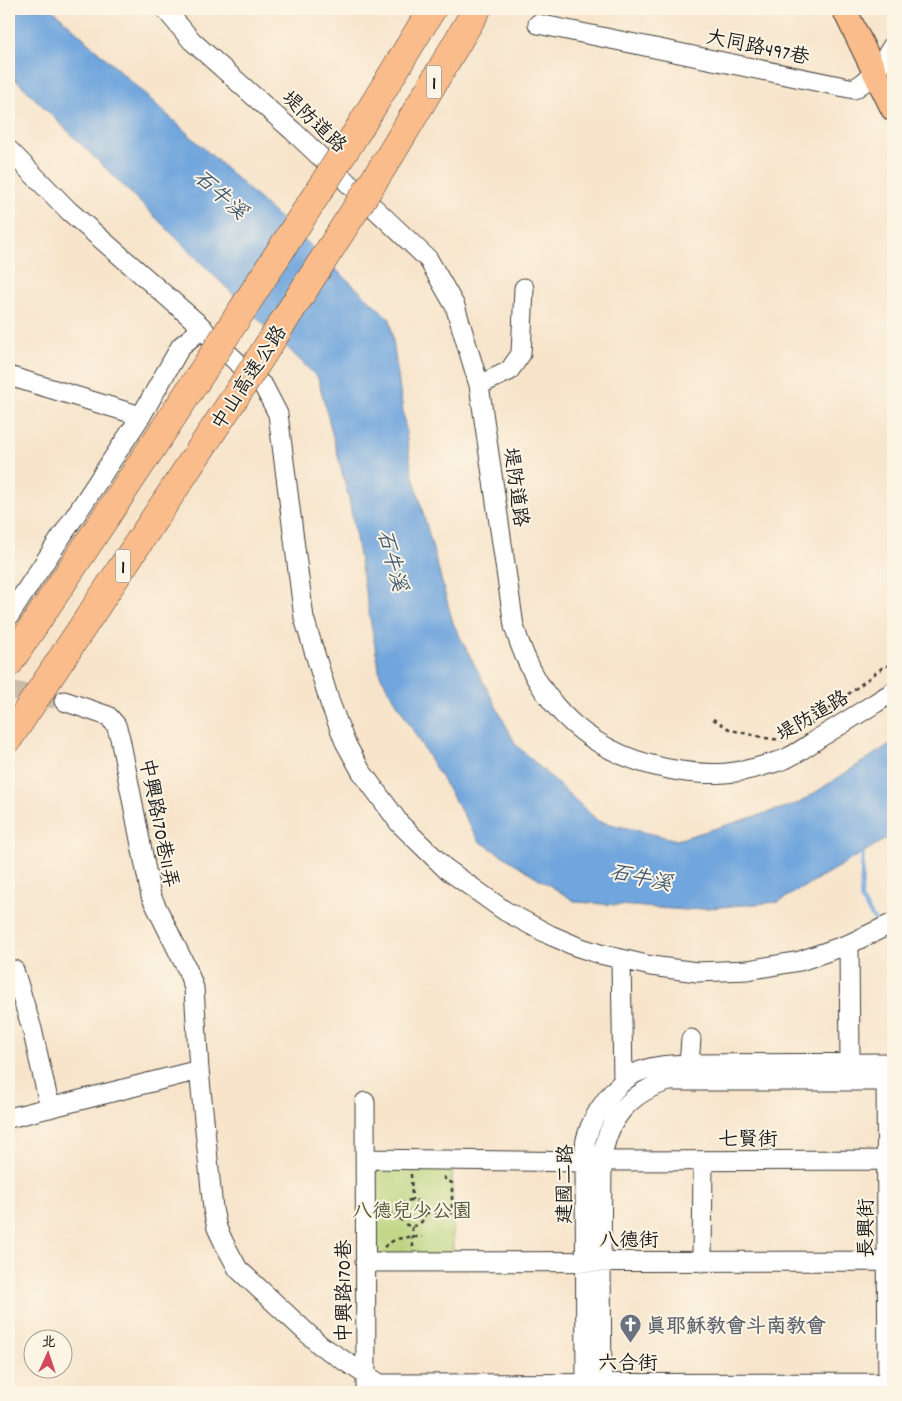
<svg xmlns="http://www.w3.org/2000/svg" width="902" height="1401" font-family="Dekko,'LXGW WenKai TC',sans-serif">
	<style>
		.green { fill: #b6d177; stroke: #69764a }
		.water { fill: #6fa5dd; stroke: #46607c }
		.lines { fill: none; stroke-linecap: round; stroke-linejoin: round }
		.stream { stroke: #6fa5dd; stroke-width: 4 }
		.minor-tunnel { stroke: #cbbca8; stroke-width: 19; stroke-dasharray: 19 9; stroke-linecap: butt }
		.minor-casing { stroke: #3d3a36; stroke-width: 21 }
		.major-casing { stroke: #3d3a36; stroke-width: 26 }
		.highway-casing { stroke: #3d3a36; stroke-width: 29 }
		.path { stroke: #3d3a36; stroke-width: 2.5; stroke-dasharray: 4 4; stroke-linecap: butt }
		.minor { stroke: #fff; stroke-width: 19 }
		.major { stroke: #fabc8b; stroke-width: 24 }
		.highway { stroke: #fabc8b; stroke-width: 28 }
		.highway-bridge-casing { stroke: #3d3a36; stroke-width: 29; stroke-linecap: butt }
		.highway-bridge { stroke: #fabc8b; stroke-width: 28 }
		.labels { text-anchor: middle; stroke-width: 4; stroke-linejoin: round; paint-order: stroke }
		.shield { fill: #fcf5e5; stroke: #5f5d58; stroke-width: 1 }
		.shield-label { font-size: 19px; font-weight: bold; fill: #1c1c1c }
		.street-label { font-size: 20px; fill: #1c1c1c; stroke: #fcf5e5 }
		.park-label { font-size: 20px; fill: #525b3c; stroke: #fcf5e5 }
		.worship-label { font-size: 20px; font-weight: bold; fill: #5b616d; stroke: #fcf5e5; text-anchor: start }
		.water-label { font-size: 21px; font-style: italic; fill: #415a73; stroke: #fcf5e5 }
	</style>
	<rect width="100%" height="100%" fill="#fcf5e5"/>
	<filter id="ink" filterUnits="userSpaceOnUse"><feTurbulence type="fractalNoise" baseFrequency=".02" numOctaves="2"/><feDisplacementMap in="SourceGraphic" scale="10" xChannelSelector="R" yChannelSelector="G"/><feConvolveMatrix kernelMatrix="1 2 1 2 8 2 1 2 1" color-interpolation-filters="sRGB"/></filter>
	<filter id="wash" filterUnits="userSpaceOnUse"><feTurbulence type="fractalNoise" baseFrequency=".0096" numOctaves="4" result="noise"/><feDisplacementMap in="SourceGraphic" scale="20" xChannelSelector="R" yChannelSelector="G"/><feGaussianBlur stdDeviation="1.12" result="paint"/><feColorMatrix in="noise" values="0 0 0 0 0 0 0 0 0 0 0 0 0 0 0 0 0 1.4 0 .05"/><feComposite in="paint" operator="in"/></filter>
	<g filter="url(#wash)">
		<rect width="100%" height="100%" fill="#f7e4cb"/>
		<path class="green" d="M452,1164L453,1255L371,1256L372,1165Z"/>
		<path class="water" d="M9,9H52L390,319L411,468L453,623L516,745L598,821L677,840L799,803L893,742V835L778,902L686,910L576,902L479,841L380,675L349,499L318,378L9,73Z"/>
		<g class="lines">
			<path class="stream" d="M863,848L861,899L877,924
				M884,934L893,949"/>
		</g>
	</g>
	<g filter="url(#ink)">
		<g class="lines">
			<path class="minor-tunnel" d="M9,690L64,701"/>
			<defs>
				<path id="minor" d="M165,9L192,41L294,132L428,259L455,306L479,385L514,626C538,708 594,758 680,771C713,776 737,774 769,764C775,762 782,761 787,758C798,753 809,745 819,738C844,723 869,707 893,692
					M538,24L854,89L863,83L876,72L893,45
					M9,150L69,211L203,328L207,334L264,387L278,414L304,618L330,703L345,742L361,771L400,824L445,868L505,911L550,935L578,947L600,954L651,966L697,972L748,970L800,961L849,944L893,923
					M9,376L141,416L181,346L203,328
					M479,385L509,371L521,354L524,288
					M9,616L141,416
					M64,701L108,716L116,725L120,738L151,896L187,969L194,988L199,1070L213,1209L217,1228L224,1243L238,1269L320,1345L380,1384L893,1383
					M849,944L850,1064
					M621,959L623,1081
					M14,970L32,1029L50,1108
					M689,1064L691,1039
					M886,1069L888,1392
					M365,1102L366,1392
					M9,1118L199,1070
					M366,1159L584,1162
					M602,1161L893,1160
					M365,1262L893,1261
					M702,1262L703,1161
					M586,1392L585,1151C585,1146 585,1141 587,1136C593,1114 615,1083 636,1073C652,1065 672,1065 689,1064L893,1063
					M602,1392L601,1262L602,1161C606,1120 630,1092 669,1081H893"/>
				<path id="major" d="M844,9L893,109"/>
				<path id="highway" d="M360,127L432,9
					M391,154L477,9
					M9,663L206,366
					M9,738L237,394"/>
			</defs>
			<use href="#minor" class="minor-casing"/>
			<use href="#major" class="major-casing"/>
			<use href="#highway" class="highway-casing"/>
			<path class="path" d="M713,719L731,730L766,738L780,740L797,733
				M810,724L882,668L893,663
				M411,1174L412,1200
				M399 1213a13 13 0 1 1 26 0a13 13 0 1 1-26 0Z
				M425,1213H452V1183L445,1179L442,1174
				M380,1214L398,1213
				M412,1227L413,1248
				M384,1247C398,1236 405,1237 422,1237"/>
			<use href="#minor" class="minor"/>
			<use href="#major" class="major"/>
			<use href="#highway" class="highway"/>
			<defs>
				<path id="highway-bridge" d="M206,366L360,127
					M237,394L391,154"/>
			</defs>
			<use href="#highway-bridge" class="highway-bridge-casing"/>
			<use href="#highway-bridge" class="highway-bridge"/>
		</g>
	</g>
	<defs>
		<symbol id="church-pin" viewBox="-11 -11 22 30"><path d="M0 17L-7.5 6A9.5 9.5 0 1 1 7.5 6Z" fill="#6b7280" stroke="#fcf5e5"/><path d="M-1.2-6h2.4v3.5h3.3v2.4h-3.3V6h-2.4V-.1h-3.3v-2.4h3.3Z" fill="#fff"/></symbol>
	</defs>
	<g fill-rule="evenodd">
		<use href="#church-pin" x="618" y="1312" width="25" height="34"/>
	</g>
	<g class="labels">
		<g class="shield">
			<rect x="426.5" y="65.5" width="15" height="33" rx="4"/>
			<rect x="115.5" y="549.5" width="15" height="33" rx="4"/>
		</g>
		<g class="shield-label">
			<text x="434" y="89">1</text>
			<text x="123" y="573">1</text>
		</g>
		<g class="street-label">
			<text transform="translate(758 46) rotate(12)" y="7">大同路497巷</text>
			<text transform="translate(315 121) rotate(43)" y="7">堤防道路</text>
			<text transform="translate(248 377) rotate(-57)" y="7">中山高速公路</text>
			<text transform="translate(517 487) rotate(82)" y="7">堤防道路</text>
			<text transform="translate(812 715) rotate(-31)" y="7">堤防道路</text>
			<text transform="translate(160 823) rotate(79)" y="7">中興路170巷11弄</text>
			<text x="748" y="1145">七賢街</text>
			<text transform="translate(564 1184) rotate(-89)" y="7">建國二路</text>
			<text transform="translate(865 1228) rotate(-90)" y="7">長興街</text>
			<text x="629" y="1246">八德街</text>
			<text transform="translate(343 1291) rotate(-90)" y="7">中興路170巷</text>
			<text x="628" y="1369">六合街</text>
		</g>
		<g class="park-label">
			<text x="412" y="1217">八德兒少公園</text>
		</g>
		<g class="worship-label">
			<text x="646" y="1332">真耶穌教會斗南教會</text>
		</g>
		<g class="water-label">
			<text transform="translate(221 194) rotate(41)" y="7">石牛溪</text>
			<text transform="translate(393 560) rotate(75)" y="7">石牛溪</text>
			<text transform="translate(641 877) rotate(12)" y="7">石牛溪</text>
		</g>
	</g>
	<rect width="902" height="1401" fill="none" stroke="#fcf5e5" stroke-width="30"/>
	<g transform="translate(48 1354) rotate(3)"><circle r="24" fill="#fcf5e5" stroke="#a29e95"/>
	<path d="M0-4L9 19L0 12L-9 19Z" fill="#d1495b"/>
	<text y="-8" font-size="14" font-weight="bold" text-anchor="middle" fill="#1c1c1c">北</text>
	</g>
</svg>
